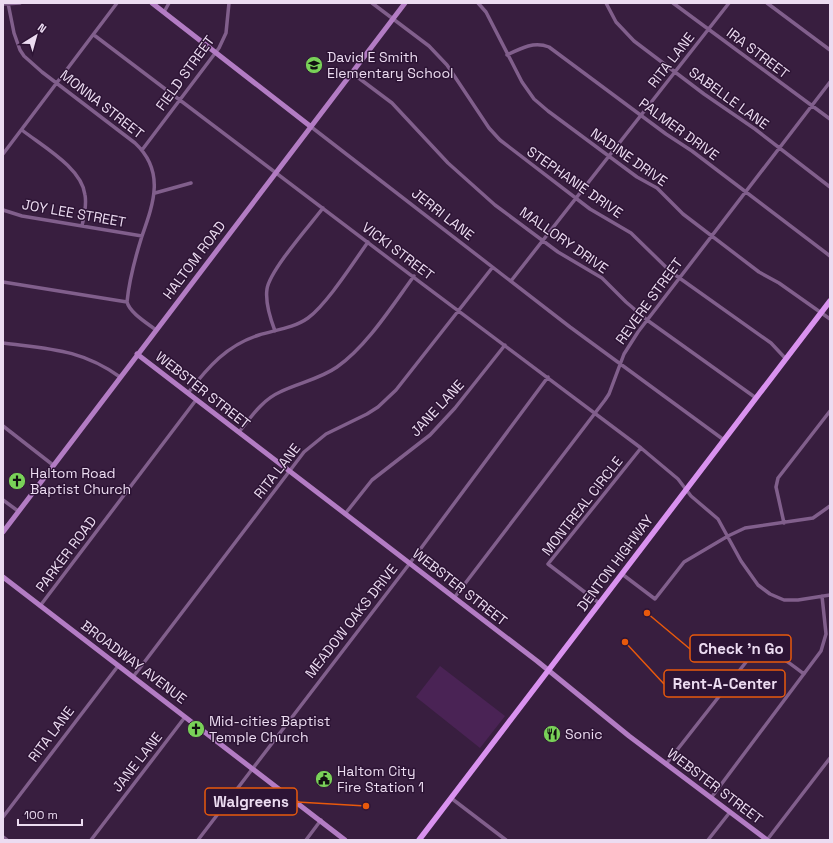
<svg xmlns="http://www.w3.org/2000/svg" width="833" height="843" font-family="'Space Grotesk',sans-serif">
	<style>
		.green { fill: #4a2355 }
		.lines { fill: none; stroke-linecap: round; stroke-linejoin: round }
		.street { stroke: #815f8c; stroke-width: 3.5 }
		.secondary { stroke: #b37cc4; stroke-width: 5 }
		.primary { stroke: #d992ef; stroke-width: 5.5 }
		.labels { text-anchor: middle; stroke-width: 3; stroke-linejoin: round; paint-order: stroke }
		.street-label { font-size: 14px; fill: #ecdcf1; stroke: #2d1435 }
		.poi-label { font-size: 14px; fill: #ecdcf1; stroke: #2d1435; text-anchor: start }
		.leader { fill: none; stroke: #e8590c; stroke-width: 1.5 }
		.callout-dot { fill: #e8590c; stroke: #2d1435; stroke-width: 1.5 }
		.callout { fill: #2d1435; stroke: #e8590c; stroke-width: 1.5 }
		.callout-label { font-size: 15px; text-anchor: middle; font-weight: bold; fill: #ecdcf1 }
	</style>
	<rect width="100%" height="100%" fill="#381e3f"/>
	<path class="green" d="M440,666L505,716L480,748L416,697Z"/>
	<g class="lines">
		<path class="street" d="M8,3L14,33L20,50L24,56L42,72L135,143C165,171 154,202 142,236C136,255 129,282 127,302
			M372,3L429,46L447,65L489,128L500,140L590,209L631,233L671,272L771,343L786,359
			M478,3L486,12L522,82L534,99L548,111L637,177L657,188L683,214L759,272L779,283L830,319
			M606,3L616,22L634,41L704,94L755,129L830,187
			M673,3L830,119
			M767,3L830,50
			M3,4L20,3
			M164,12L169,3
			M94,35C276,174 458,311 641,448L678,479L691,496L718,519L741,561L758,585L770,594L784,600H798L830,595
			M507,55C521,48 534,41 549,47L666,134L692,151L830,256
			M352,73L392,103L448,163L495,205L558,252L602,278L626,302L647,320L756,398
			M310,126L570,327L724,440
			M22,130C42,146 82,168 85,195C87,206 84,216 82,226
			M142,150L219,48L226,33L229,3
			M3,154L117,3
			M155,193L191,183
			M3,210L22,216L142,236
			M511,281L729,3
			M3,282L127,302
			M127,302C130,313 147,323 156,330
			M275,331C270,318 265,303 267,289C270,270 310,225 323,208
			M3,343C49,349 81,349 120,377
			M188,393C208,367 227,345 259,335C275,330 294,328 308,318C327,304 353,263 368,242
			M3,426L53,465
			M239,432C251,417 262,400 280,392C298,383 320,379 337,367C367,346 392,306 414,276
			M3,500L18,511
			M345,514L372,480L430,435L455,408L505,345
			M784,523L776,487L778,478L830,411
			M622,574L655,599L684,562L728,536L745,528L813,518L830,506
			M454,598L605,400L609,394L624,354L638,332L830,82
			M599,603L548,564L641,448
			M40,606L196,400
			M133,677L304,452L326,434L367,414L378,407L396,390L492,268
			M666,764L750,657C775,648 785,660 804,674
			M451,798L506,840
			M711,798L821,651L826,634L822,596
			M3,817L118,666
			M3,837L7,840
			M91,840L185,717
			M198,840L410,563L548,377
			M306,840L321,820
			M708,840L730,812
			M767,840L830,758"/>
		<path class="secondary" d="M152,3L310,126
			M137,354L537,661L629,736L767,840
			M3,532L405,3
			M3,577L345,840"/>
		<path class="primary" d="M419,840L830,301"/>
	</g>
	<defs>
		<symbol id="school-disc" viewBox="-11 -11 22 22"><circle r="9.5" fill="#79d158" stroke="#2d1435"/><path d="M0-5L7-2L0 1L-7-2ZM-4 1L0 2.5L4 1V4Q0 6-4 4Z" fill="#111"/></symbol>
		<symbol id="church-disc" viewBox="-11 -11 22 22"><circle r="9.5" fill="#79d158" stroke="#2d1435"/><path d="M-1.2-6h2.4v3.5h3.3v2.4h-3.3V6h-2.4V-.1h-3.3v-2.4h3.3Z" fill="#111"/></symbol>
		<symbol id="restaurant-disc" viewBox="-11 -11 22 22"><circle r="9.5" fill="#79d158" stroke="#2d1435"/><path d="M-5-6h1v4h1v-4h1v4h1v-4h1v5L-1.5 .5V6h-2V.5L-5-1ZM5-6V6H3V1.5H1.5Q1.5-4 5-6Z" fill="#111"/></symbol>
		<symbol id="civic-disc" viewBox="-11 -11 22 22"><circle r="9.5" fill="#79d158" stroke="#2d1435"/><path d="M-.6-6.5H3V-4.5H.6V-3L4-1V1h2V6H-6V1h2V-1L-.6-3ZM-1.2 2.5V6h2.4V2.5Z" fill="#111"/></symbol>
	</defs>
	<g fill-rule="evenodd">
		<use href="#school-disc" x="304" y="55" width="20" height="20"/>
		<use href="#church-disc" x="7" y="471" width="20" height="20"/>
		<use href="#church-disc" x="186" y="719" width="20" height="20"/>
		<use href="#restaurant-disc" x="542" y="724" width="20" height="20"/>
		<use href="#civic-disc" x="314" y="769" width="20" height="20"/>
	</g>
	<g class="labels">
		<g class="street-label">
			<text transform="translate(758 53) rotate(37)" y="5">IRA STREET</text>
			<text transform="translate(671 60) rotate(-52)" y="5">RITA LANE</text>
			<text transform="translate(185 73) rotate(-54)" y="5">FIELD STREET</text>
			<text transform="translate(729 98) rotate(36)" y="5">SABELLE LANE</text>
			<text transform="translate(102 104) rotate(38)" y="5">MONNA STREET</text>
			<text transform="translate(679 129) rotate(36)" y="5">PALMER DRIVE</text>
			<text transform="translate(629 157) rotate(35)" y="5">NADINE DRIVE</text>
			<text transform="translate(575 182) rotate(35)" y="5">STEPHANIE DRIVE</text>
			<text transform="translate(74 213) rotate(10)" y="5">JOY LEE STREET</text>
			<text transform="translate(443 214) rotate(38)" y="5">JERRI LANE</text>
			<text transform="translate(564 240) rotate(35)" y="5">MALLORY DRIVE</text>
			<text transform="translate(398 251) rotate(37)" y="5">VICKI STREET</text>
			<text transform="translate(194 260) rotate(-53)" y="5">HALTOM ROAD</text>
			<text transform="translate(649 301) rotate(-54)" y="5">REVERE STREET</text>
			<text transform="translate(203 390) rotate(38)" y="5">WEBSTER STREET</text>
			<text transform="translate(437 408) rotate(-47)" y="5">JANE LANE</text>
			<text transform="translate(277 471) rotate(-52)" y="5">RITA LANE</text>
			<text transform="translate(582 506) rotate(-52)" y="5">MONTREAL CIRCLE</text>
			<text transform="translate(66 554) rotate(-53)" y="5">PARKER ROAD</text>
			<text transform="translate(615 563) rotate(-53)" y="5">DENTON HIGHWAY</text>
			<text transform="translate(460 587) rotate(38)" y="5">WEBSTER STREET</text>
			<text transform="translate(351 621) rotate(-52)" y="5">MEADOW OAKS DRIVE</text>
			<text transform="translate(134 662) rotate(37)" y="5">BROADWAY AVENUE</text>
			<text transform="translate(51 734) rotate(-53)" y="5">RITA LANE</text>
			<text transform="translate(137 762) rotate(-52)" y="5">JANE LANE</text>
			<text transform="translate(715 786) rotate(37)" y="5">WEBSTER STREET</text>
		</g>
		<g class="poi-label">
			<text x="327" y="62">David E Smith<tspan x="327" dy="16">Elementary School</tspan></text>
			<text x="30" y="478">Haltom Road<tspan x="30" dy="16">Baptist Church</tspan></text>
			<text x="209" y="726">Mid-cities Baptist<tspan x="209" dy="16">Temple Church</tspan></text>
			<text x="565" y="739">Sonic</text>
			<text x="337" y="776">Haltom City<tspan x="337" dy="16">Fire Station 1</tspan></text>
		</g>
	</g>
	<path class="leader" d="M647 613L690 649M625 642L664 684M366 806L297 802"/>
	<g class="callout-dot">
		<circle cx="647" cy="613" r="4"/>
		<circle cx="625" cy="642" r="4"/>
		<circle cx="366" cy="806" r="4"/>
	</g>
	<g class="callout">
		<rect x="690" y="635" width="101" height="27" rx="4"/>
		<rect x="664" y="670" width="121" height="27" rx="4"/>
		<rect x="205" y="788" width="92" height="27" rx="4"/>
	</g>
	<g class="callout-label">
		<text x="741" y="654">Check ’n Go</text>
		<text x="725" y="689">Rent-A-Center</text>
		<text x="251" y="807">Walgreens</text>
	</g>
	<rect width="833" height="843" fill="none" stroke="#ecdcf1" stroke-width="8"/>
	<g transform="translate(36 36) rotate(37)" stroke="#2d1435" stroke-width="3" paint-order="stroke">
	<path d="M0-3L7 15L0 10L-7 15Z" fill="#ecdcf1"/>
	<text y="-6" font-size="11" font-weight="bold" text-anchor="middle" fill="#ecdcf1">N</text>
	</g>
	<path d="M18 819v6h64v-6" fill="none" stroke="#ecdcf1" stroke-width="2"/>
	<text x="24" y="819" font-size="12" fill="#ecdcf1" stroke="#2d1435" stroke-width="3" paint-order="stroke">100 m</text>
</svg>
